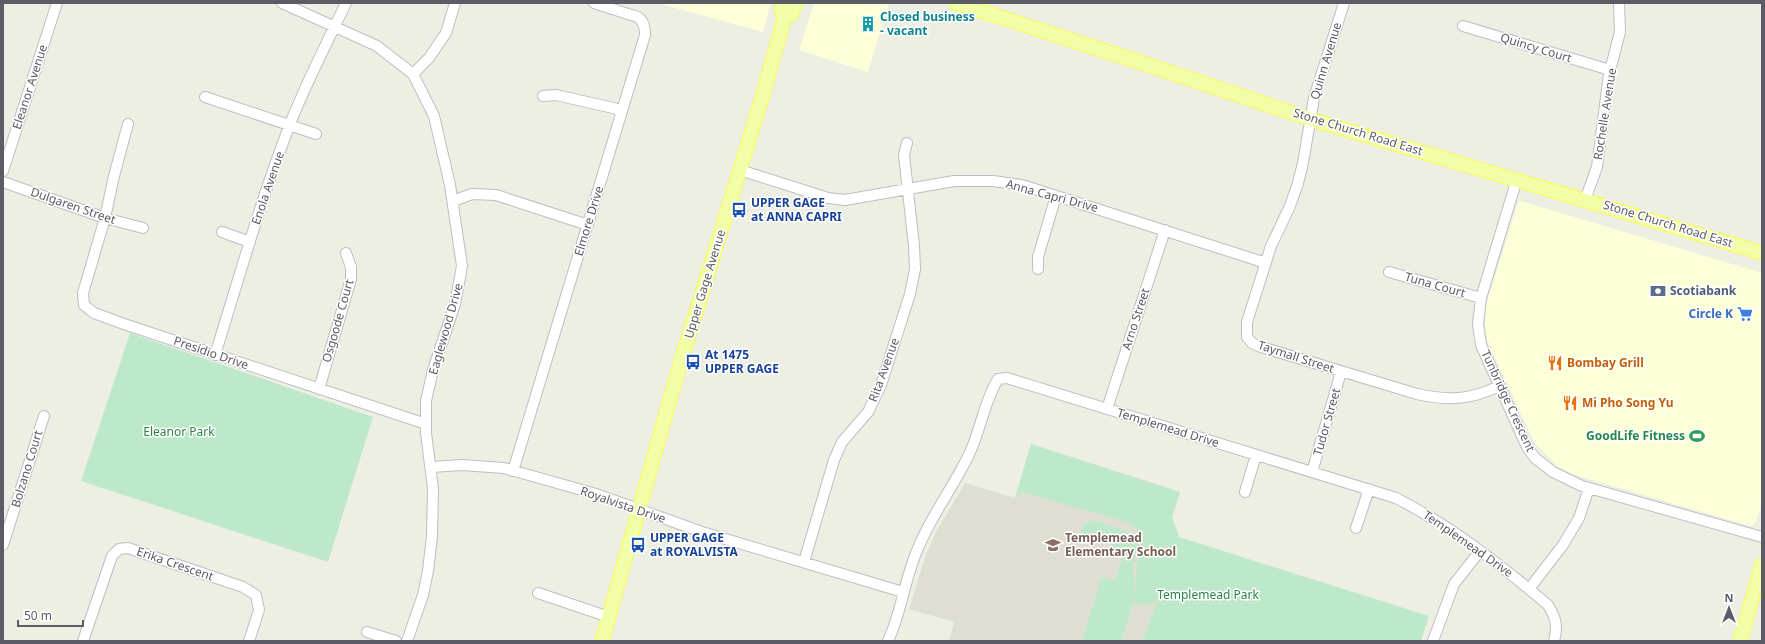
<svg xmlns="http://www.w3.org/2000/svg" width="1765" height="644" font-family="'Noto Sans',sans-serif">
	<style>
		.commercial { fill: #fcffd8 }
		.education { fill: #dedfd2 }
		.green { fill: #bde9ca }
		.lines { fill: none; stroke-linecap: round; stroke-linejoin: round }
		.minor-casing { stroke: #bdbec5; stroke-width: 12 }
		.major-casing { stroke: #f9fc4f; stroke-width: 15 }
		.minor { stroke: #fff; stroke-width: 10 }
		.major { stroke: #f3ffa8; stroke-width: 13 }
		.labels { text-anchor: middle; stroke-width: 3; stroke-linejoin: round; paint-order: stroke }
		.culture-label { font-size: 12px; font-weight: bold; fill: #0d838f; stroke: #fff; text-anchor: start }
		.street-label { font-size: 12px; fill: #5b5c65; stroke: #fff }
		.transit-label { font-size: 12px; font-weight: bold; fill: #164399; stroke: #fff; text-anchor: start }
		.service-label { font-size: 12px; font-weight: bold; fill: #4e5e75; stroke: #fff; text-anchor: start }
		.shop-label { font-size: 12px; font-weight: bold; fill: #366cbe; stroke: #fff; text-anchor: end }
		.food-label { font-size: 12px; font-weight: bold; fill: #c56008; stroke: #fff; text-anchor: start }
		.park-label { font-size: 12px; fill: #2d824b; stroke: #fff }
		.leisure-label { font-size: 12px; font-weight: bold; fill: #27864d; stroke: #fff; text-anchor: end }
		.education-label { font-size: 12px; font-weight: bold; fill: #785e54; stroke: #fff; text-anchor: start }
	</style>
	<rect width="100%" height="100%" fill="#eeefe3"/>
	<path class="commercial" d="M657,3H771L763,32Z
		M814,3H889L868,72L799,50Z
		M1521,201L1762,273V502L1756,522L1751,526L1575,475L1558,467L1534,442L1491,349L1486,335L1485,320L1486,306L1518,202Z"/>
	<path class="education" d="M1031,444L1180,492L1172,517L1179,537L1143,641H949L954,622L909,609L926,554L936,532L965,483L1015,498Z"/>
	<path class="green" d="M130,333L373,417L328,562L81,481Z
		M1031,444L1180,492L1172,517L1179,537L1429,616L1421,641H1143L1158,598L1148,605L1135,603L1137,563L1143,535L1130,523L1023,492L1015,498Z
		M1094,520L1141,537L1133,566L1135,597L1121,641H1082L1102,577L1115,581L1124,552L1112,547L1113,543L1081,533L1082,526Z"/>
	<g class="lines">
		<defs>
			<path id="minor" d="M282,3L377,46L413,74L434,116L450,185L462,266L455,304L433,370L426,401V433L433,489L432,536L428,571L423,595L407,641
				M1344,3L1314,98L1303,163L1298,183L1290,206L1271,246L1247,322V337L1252,343L1258,346L1417,394C1448,401 1471,400 1499,386
				M1463,26L1610,70
				M413,74L429,58L446,33L455,3
				M543,96L556,95L622,110
				M205,97L316,134
				M128,124L114,176L105,218L83,293L84,305L94,313L124,324L426,424
				M740,170L828,198L845,200L954,181H993L1022,185L1266,263
				M3,171L57,3
				M1517,179L1481,298L1478,324L1481,345L1527,447L1535,458L1553,472L1582,486L1762,537
				M3,182L105,218L143,228
				M1585,200L1597,167L1609,74L1620,32L1619,3
				M453,201L472,194L496,195L588,225
				M222,232L250,242
				M1038,269V257L1056,196
				M1389,272L1481,298
				M215,355C239,278 261,199 290,124C306,83 327,43 346,3
				M319,389L351,279V267L346,253
				M1107,409L1165,230
				M431,467L462,465L504,468L596,494L702,532L903,592
				M513,471L645,35C645,25 642,16 631,15L594,3
				M1312,472L1341,372
				M1245,492L1256,455
				M1356,528L1369,489
				M3,545L44,416
				M804,562L834,460L842,442L868,412L881,385L910,294L915,269L914,246L904,155L907,143
				M1529,589L1563,545L1579,518L1589,488
				M538,593L609,617
				M367,632L396,641
				M83,641L112,556L119,549L128,548L243,587L256,595L259,610L249,641
				M888,641C902,611 905,576 919,546C933,512 956,484 971,450C981,427 985,400 998,379L1007,378L1396,498C1451,526 1501,565 1548,605C1556,618 1558,626 1554,641
				M1433,641L1454,584L1480,551"/>
			<path id="major" d="M956,3L1130,59L1310,119L1762,253
				M784,19L792,13L796,3
				M602,641L678,371L762,98L784,19L781,9L784,3
				M1740,641L1762,565"/>
		</defs>
		<use href="#minor" class="minor-casing"/>
		<use href="#major" class="major-casing"/>
		<use href="#minor" class="minor"/>
		<use href="#major" class="major"/>
	</g>
	<defs>
		<symbol id="building-bare" viewBox="-9 -9 18 18"><path d="M-4-6H4V6H1V3H-1V6H-4ZM-2.5-4.3h1.7v1.8h-1.7ZM.8-4.3h1.7v1.8H.8ZM-2.5-1h1.7V.8h-1.7ZM.8-1h1.7V.8H.8Z" fill="#0f9aa8" stroke="#fff" stroke-width="2.5" paint-order="stroke"/></symbol>
		<symbol id="bus-bare" viewBox="-9 -9 18 18"><path d="M-5-6H5V4H4V6H2V4H-2V6H-4V4H-5ZM-3.5-4V0h7V-4ZM-3.5 1.2v1.5H-2V1.2ZM2 1.2v1.5H3.5V1.2Z" fill="#1a4fb4" stroke="#fff" stroke-width="2.5" paint-order="stroke"/></symbol>
		<symbol id="bank-bare" viewBox="-9 -9 18 18"><path d="M-6-4H6V4H-6ZM0-2.3a2.3 2.3 0 1 0 0 4.6a2.3 2.3 0 1 0 0-4.6Z" fill="#5c6f8a" stroke="#fff" stroke-width="2.5" paint-order="stroke"/></symbol>
		<symbol id="supermarket-bare" viewBox="-9 -9 18 18"><path d="M-6-5.5h2.5l.6 2H6L4.5 2H-2.5L-4.4-4H-6ZM-1.5 3.2a1.3 1.3 0 1 0 .1 0ZM3 3.2a1.3 1.3 0 1 0 .1 0Z" fill="#3f7fe0" stroke="#fff" stroke-width="2.5" paint-order="stroke"/></symbol>
		<symbol id="restaurant-bare" viewBox="-9 -9 18 18"><path d="M-5-6h1v4h1v-4h1v4h1v-4h1v5L-1.5 .5V6h-2V.5L-5-1ZM5-6V6H3V1.5H1.5Q1.5-4 5-6Z" fill="#e8710a" stroke="#fff" stroke-width="2.5" paint-order="stroke"/></symbol>
		<symbol id="stadium-bare" viewBox="-9 -9 18 18"><path d="M0-5a6.5 5 0 1 0 0 10a6.5 5 0 1 0 0-10ZM-3.5-1.8h7v3.6h-7Z" fill="#2e9e5b" stroke="#fff" stroke-width="2.5" paint-order="stroke"/></symbol>
		<symbol id="school-bare" viewBox="-9 -9 18 18"><path d="M0-5L7-2L0 1L-7-2ZM-4 1L0 2.5L4 1V4Q0 6-4 4Z" fill="#8d6e63" stroke="#fff" stroke-width="2.5" paint-order="stroke"/></symbol>
	</defs>
	<g fill-rule="evenodd">
		<use href="#building-bare" x="857" y="13" width="22" height="22"/>
		<use href="#bus-bare" x="728" y="199" width="22" height="22"/>
		<use href="#bank-bare" x="1647" y="280" width="22" height="22"/>
		<use href="#supermarket-bare" x="1734" y="303" width="22" height="22"/>
		<use href="#bus-bare" x="682" y="351" width="22" height="22"/>
		<use href="#restaurant-bare" x="1544" y="352" width="22" height="22"/>
		<use href="#restaurant-bare" x="1559" y="392" width="22" height="22"/>
		<use href="#stadium-bare" x="1686" y="425" width="22" height="22"/>
		<use href="#bus-bare" x="627" y="534" width="22" height="22"/>
		<use href="#school-bare" x="1042" y="534" width="22" height="22"/>
	</g>
	<g class="labels">
		<g class="culture-label">
			<text x="880" y="21">Closed business<tspan x="880" dy="14">- vacant</tspan></text>
		</g>
		<g class="street-label">
			<text transform="translate(1536 48) rotate(17)" y="4">Quincy Court</text>
			<text transform="translate(1326 61) rotate(-73)" y="4">Quinn Avenue</text>
			<text transform="translate(30 87) rotate(-72)" y="4">Eleanor Avenue</text>
			<text transform="translate(1605 114) rotate(-81)" y="4">Rochelle Avenue</text>
			<text transform="translate(1358 132) rotate(17)" y="4">Stone Church Road East</text>
			<text transform="translate(268 188) rotate(-71)" y="4">Enola Avenue</text>
			<text transform="translate(1052 196) rotate(15)" y="4">Anna Capri Drive</text>
			<text transform="translate(73 206) rotate(19)" y="4">Dulgaren Street</text>
			<text transform="translate(589 221) rotate(-73)" y="4">Elmore Drive</text>
			<text transform="translate(1668 224) rotate(17)" y="4">Stone Church Road East</text>
			<text transform="translate(705 284) rotate(-73)" y="4">Upper Gage Avenue</text>
			<text transform="translate(1435 285) rotate(16)" y="4">Tuna Court</text>
			<text transform="translate(1136 319) rotate(-72)" y="4">Arno Street</text>
			<text transform="translate(338 321) rotate(-74)" y="4">Osgoode Court</text>
			<text transform="translate(446 329) rotate(-74)" y="4">Eaglewood Drive</text>
			<text transform="translate(211 353) rotate(19)" y="4">Presidio Drive</text>
			<text transform="translate(1296 357) rotate(18)" y="4">Taymall Street</text>
			<text transform="translate(884 370) rotate(-70)" y="4">Rita Avenue</text>
			<text transform="translate(1508 401) rotate(65)" y="4">Tunbridge Crescent</text>
			<text transform="translate(1327 422) rotate(-74)" y="4">Tudor Street</text>
			<text transform="translate(1168 428) rotate(17)" y="4">Templemead Drive</text>
			<text transform="translate(27 469) rotate(-73)" y="4">Bolzano Court</text>
			<text transform="translate(623 505) rotate(19)" y="4">Royalvista Drive</text>
			<text transform="translate(1468 544) rotate(35)" y="4">Templemead Drive</text>
			<text transform="translate(175 564) rotate(19)" y="4">Erika Crescent</text>
		</g>
		<g class="transit-label">
			<text x="751" y="207">UPPER GAGE<tspan x="751" dy="14">at ANNA CAPRI</tspan></text>
			<text x="705" y="359">At 1475<tspan x="705" dy="14">UPPER GAGE</tspan></text>
			<text x="650" y="542">UPPER GAGE<tspan x="650" dy="14">at ROYALVISTA</tspan></text>
		</g>
		<g class="service-label">
			<text x="1670" y="295">Scotiabank</text>
		</g>
		<g class="shop-label">
			<text x="1733" y="318">Circle K</text>
		</g>
		<g class="food-label">
			<text x="1567" y="367">Bombay Grill</text>
			<text x="1582" y="407">Mi Pho Song Yu</text>
		</g>
		<g class="park-label">
			<text x="179" y="436">Eleanor Park</text>
			<text x="1208" y="599">Templemead Park</text>
		</g>
		<g class="leisure-label">
			<text x="1685" y="440">GoodLife Fitness</text>
		</g>
		<g class="education-label">
			<text x="1065" y="542">Templemead<tspan x="1065" dy="14">Elementary School</tspan></text>
		</g>
	</g>
	<rect width="1765" height="644" fill="none" stroke="#5b5c65" stroke-width="8"/>
	<g transform="translate(1729 608)" stroke="#ffffff" stroke-width="3" paint-order="stroke">
	<path d="M0-3L7 15L0 10L-7 15Z" fill="#5b5c65"/>
	<text y="-6" font-size="11" font-weight="bold" text-anchor="middle" fill="#5b5c65">N</text>
	</g>
	<path d="M18 620v6h65v-6" fill="none" stroke="#5b5c65" stroke-width="2"/>
	<text x="24" y="620" font-size="12" fill="#5b5c65" stroke="#ffffff" stroke-width="3" paint-order="stroke">50 m</text>
</svg>
